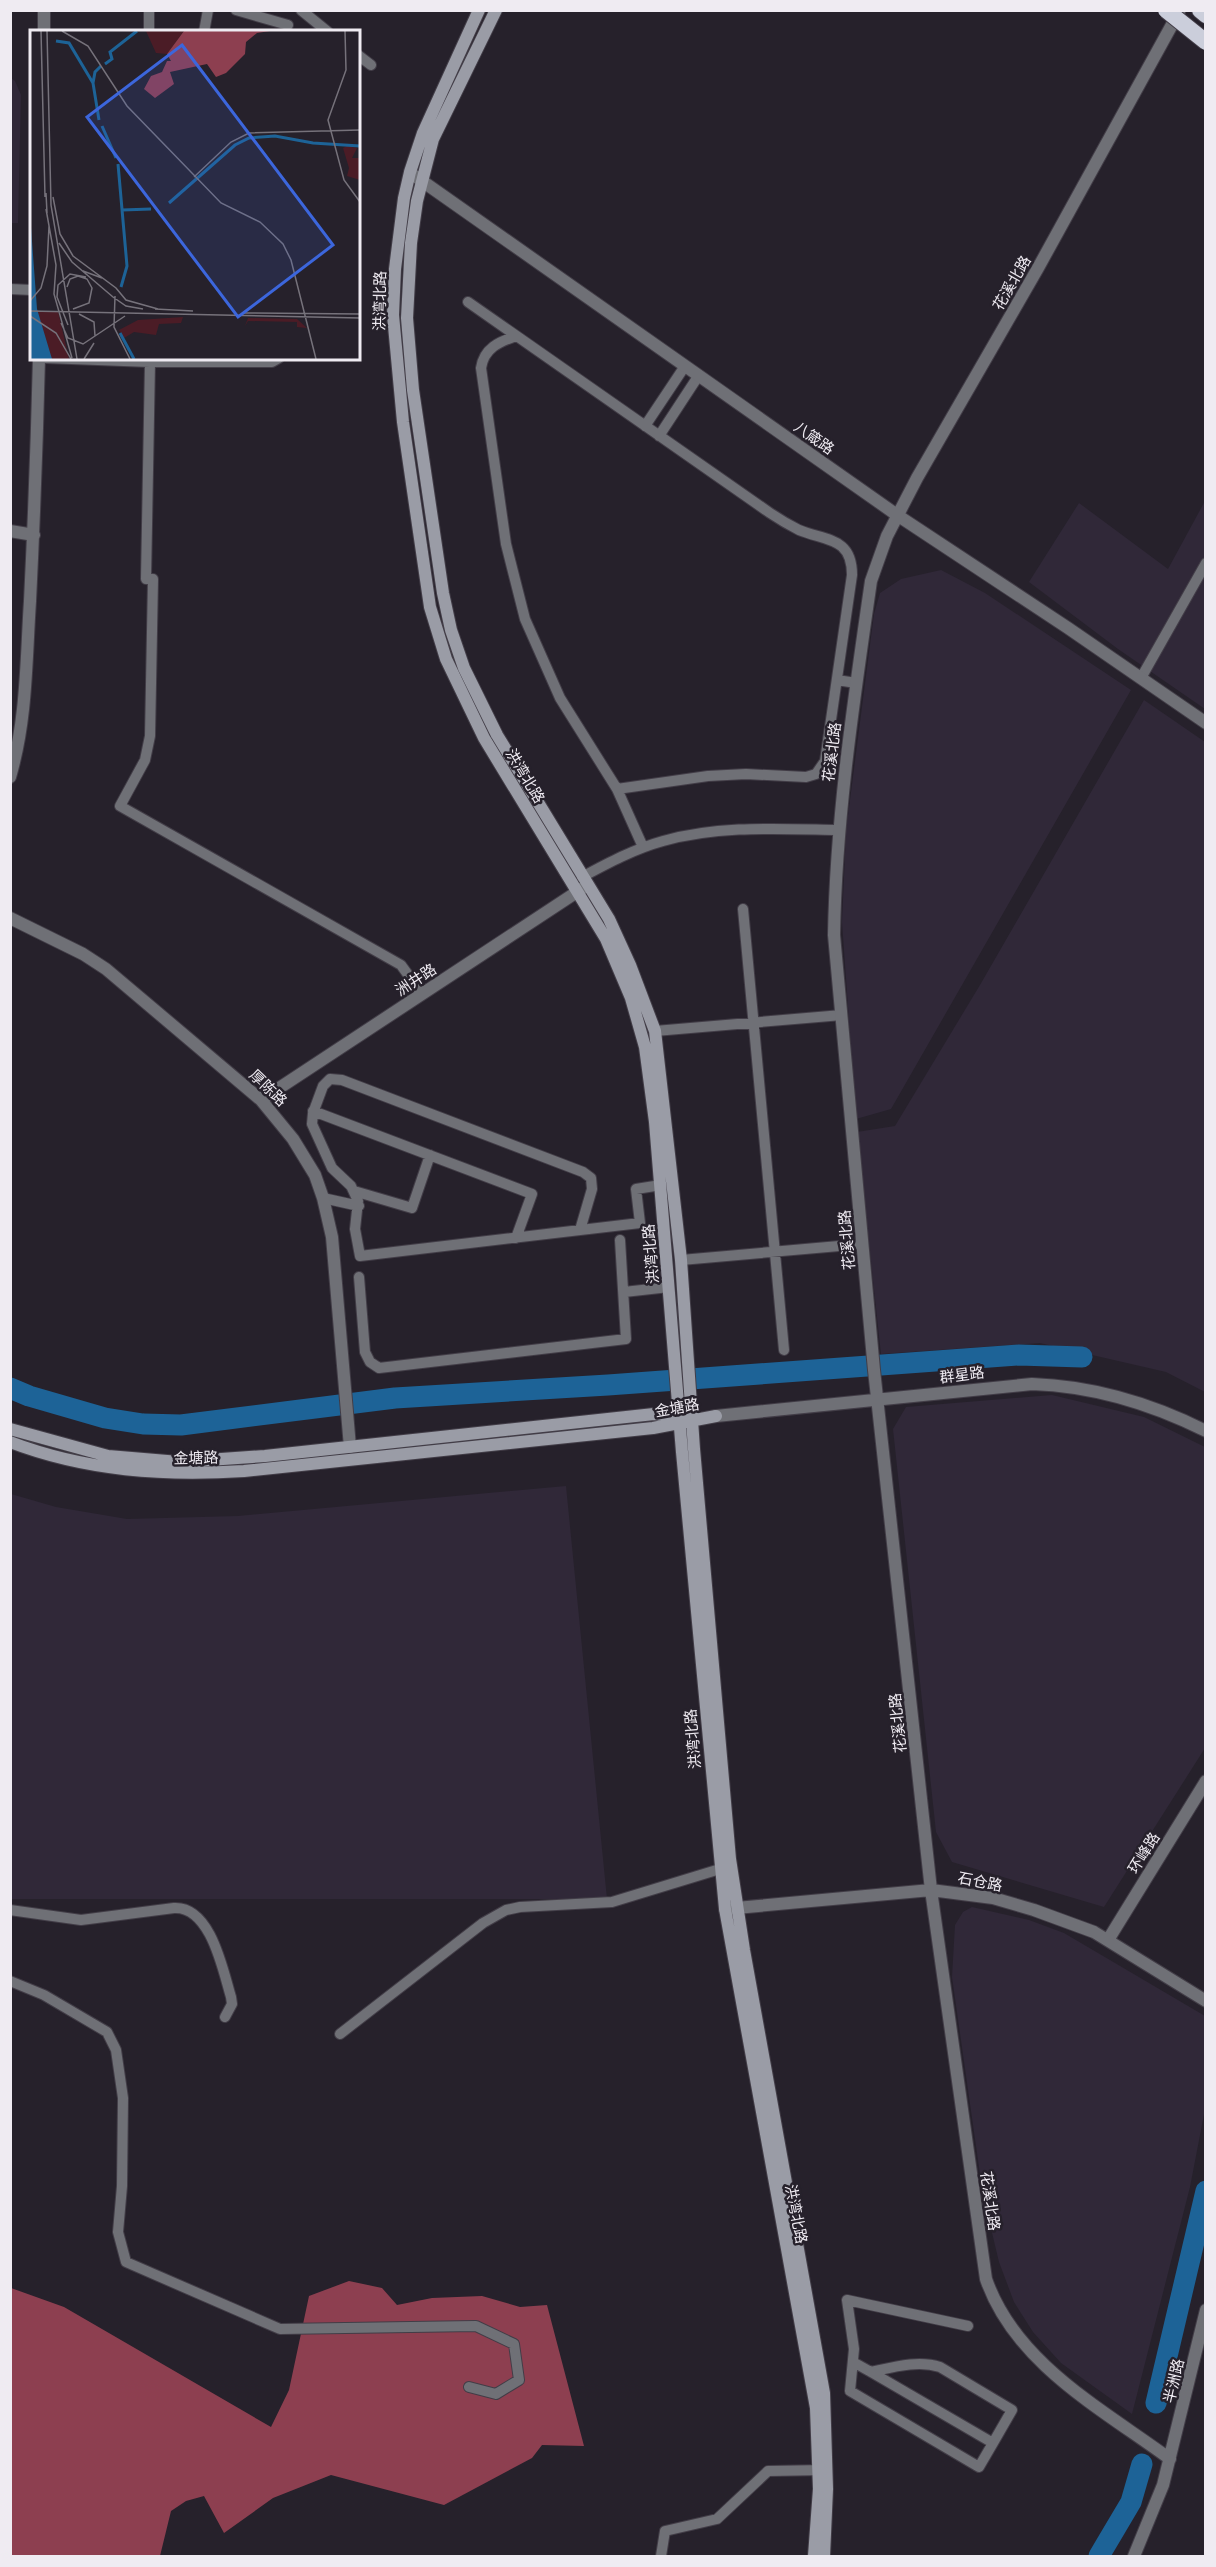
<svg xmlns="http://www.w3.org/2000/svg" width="1216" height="2567" font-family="'Noto Sans','Noto Sans SC',sans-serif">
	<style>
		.built { fill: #302838 }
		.forest { fill: #8d3f50 }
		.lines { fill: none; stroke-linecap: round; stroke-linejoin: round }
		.river { stroke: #1d6397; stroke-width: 21 }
		.minor-casing { stroke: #423d47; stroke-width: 12 }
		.tertiary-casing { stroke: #423d47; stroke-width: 14 }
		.secondary-casing { stroke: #423d47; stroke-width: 14 }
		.trunk-casing { stroke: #423d47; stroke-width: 18 }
		.minor { stroke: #6f7076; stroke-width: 10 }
		.tertiary { stroke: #6f7076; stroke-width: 12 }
		.secondary { stroke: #9a9ca6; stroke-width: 12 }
		.trunk { stroke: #cbcedb; stroke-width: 16 }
		.trunk-bridge-casing { stroke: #423d47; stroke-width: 18; stroke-linecap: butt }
		.trunk-bridge { stroke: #cbcedb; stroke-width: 16 }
		.labels { text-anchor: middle; stroke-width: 5; stroke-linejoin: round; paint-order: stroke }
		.street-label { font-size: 15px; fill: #efebf2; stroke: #26212b }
		.inset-river { fill: none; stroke: #1d6397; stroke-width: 3 }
		.inset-road { fill: none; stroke: #76727b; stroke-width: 1.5 }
		.view { fill: #3c66dc; fill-opacity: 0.15; stroke: #3c66dc; stroke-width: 3 }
		.inset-edge { fill: none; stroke: #efebf2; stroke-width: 3 }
	</style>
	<rect width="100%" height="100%" fill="#26212b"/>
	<path class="built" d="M11,78L15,81L21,95L18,223H11Z
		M1205,501V709L1118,649L1029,582L1079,503L1168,569Z
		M941,570L985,593L1131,690L891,1109L856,1119L842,922L846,831L874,614L880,593L901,579Z
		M1144,700L1205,742V1392L1166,1372L1040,1343L881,1354L857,1132L895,1126L980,985Z
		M1052,1395L1144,1417L1205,1447V1748L1104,1907L952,1862L936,1832L893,1429L906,1407Z
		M566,1486L607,1899H11V1494L56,1507L127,1519L238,1516Z
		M972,1907L1029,1920L1064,1933L1205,2016V2109L1190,2187L1132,2414L1061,2363L1033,2332L1014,2302L999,2262L983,2195L952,1977L955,1925L963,1912Z"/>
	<path class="forest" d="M349,2281L382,2288L397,2305L432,2298L482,2296L520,2307L547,2305L584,2446L542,2445L532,2458L444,2505L331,2475L273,2498L224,2533L204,2496L186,2501L171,2511L160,2556H11V2288L64,2307L271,2427L289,2390L309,2296Z"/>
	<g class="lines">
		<path class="river" d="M10,1388L29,1396L105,1418L143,1424L181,1425L395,1398L608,1385L1019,1355L1082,1357
			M1156,2403L1206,2191
			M1099,2556L1131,2502L1142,2464"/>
		<defs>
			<path id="minor" d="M236,10L288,25
				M301,10L328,32
				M149,32V10
				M204,32L208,10
				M358,55L371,65
				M10,289L32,290
				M468,302L770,513C779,519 789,525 799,530C826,541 852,537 852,575L825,761L816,774L806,777L746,774L708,776L617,789
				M516,336C499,342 484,348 481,368L506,544L525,619L560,698L617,789L643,847
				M45,358L150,362L146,579H153L150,736L145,760L120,806L401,965L422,994
				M150,362H272L279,358
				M645,426L685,366
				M659,436L699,375
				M1141,678L1206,563
				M837,680L856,683
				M582,877C608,863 634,849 663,841C720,825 780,829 839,830
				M743,909L784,1350
				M655,1031L842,1015
				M313,1111L532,1194L516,1238
				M354,1191L412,1208L430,1155
				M323,1198L359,1206
				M580,1230L592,1189L591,1178L583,1172L342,1080L330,1079L323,1086L313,1113L312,1124L332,1168L351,1186L358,1201L355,1229L360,1256L640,1223L636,1189L661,1185
				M681,1260L862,1244
				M359,1277L365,1352L370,1362L379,1368L626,1339L620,1240
				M624,1292L669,1287
				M10,1910L81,1920L174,1908C211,1906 223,1971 231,1997L232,2004L225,2017
				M10,1981L44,1995L107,2032L116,2050L123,2098L122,2186L118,2232L126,2262L280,2329L476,2326L514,2344L519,2380L496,2394L469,2387
				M340,2034L483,1923L506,1910L520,1907L612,1902L720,1869
				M968,2326L847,2300L854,2349L850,2391L979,2467L993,2443
				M853,2362L871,2372L993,2443L1012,2410L940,2367C918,2360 894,2367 871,2372
				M661,2556L665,2531L717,2519L768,2471L825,2470"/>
			<path id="tertiary" d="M44,32V10
				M415,176L897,515L1068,628L1206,723
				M10,531L34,535
				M10,777C27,719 26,661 30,601C34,520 37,439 39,358
				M10,918L83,954L106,969L261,1100L293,1139L315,1175L323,1198L332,1237L350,1447
				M261,1100L586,886
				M716,1416L1032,1384C1092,1386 1152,1404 1206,1431
				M725,1909L931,1890L993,1898L1034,1910L1094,1932L1206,2001
				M1108,1940L1206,1781
				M1170,2459C1102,2409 1015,2363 986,2279L931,1890L874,1370L834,935C836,816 854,699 871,581L887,536L917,478L1038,268L1179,12
				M1134,2556L1163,2485L1206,2310"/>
			<path id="secondary" d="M479,10L423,133L410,172L404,198L395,269L393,315L403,422L430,607L446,659L484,738L606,939L631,998L645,1047L655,1122L682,1452L725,1909L816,2408L819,2489L814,2556
				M496,10L433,139L417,201L411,243L407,318L413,390L443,593L451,630L464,668L497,735L609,919L630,965L655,1031L681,1260L694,1449L730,1859L744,1950L824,2393L827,2489L824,2556
				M10,1429L108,1456L179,1462L265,1456L654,1414L687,1417
				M10,1442C86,1471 164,1476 244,1471L653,1428L716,1416"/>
			<path id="trunk" d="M1200,10L1206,15"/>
		</defs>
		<use href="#minor" class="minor-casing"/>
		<use href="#tertiary" class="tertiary-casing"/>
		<use href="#secondary" class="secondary-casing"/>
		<use href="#trunk" class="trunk-casing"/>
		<use href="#minor" class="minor"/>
		<use href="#tertiary" class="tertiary"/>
		<use href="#secondary" class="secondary"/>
		<use href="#trunk" class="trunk"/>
		<defs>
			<path id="trunk-bridge" d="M1166,10L1206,42"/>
		</defs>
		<use href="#trunk-bridge" class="trunk-bridge-casing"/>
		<use href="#trunk-bridge" class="trunk-bridge"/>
	</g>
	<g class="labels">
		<g class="street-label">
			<text transform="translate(1012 283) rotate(-60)" y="5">花溪北路</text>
			<text transform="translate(380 301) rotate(-89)" y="5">洪湾北路</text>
			<text transform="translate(814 438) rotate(35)" y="5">八箴路</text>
			<text transform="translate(832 752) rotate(-83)" y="5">花溪北路</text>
			<text transform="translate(525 776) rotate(59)" y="5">洪湾北路</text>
			<text transform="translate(416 980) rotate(-33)" y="5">洲井路</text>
			<text transform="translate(268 1088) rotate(44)" y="5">厚陈路</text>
			<text transform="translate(847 1240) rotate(-95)" y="5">花溪北路</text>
			<text transform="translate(651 1254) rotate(-95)" y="5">洪湾北路</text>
			<text transform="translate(962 1375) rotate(-7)" y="5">群星路</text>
			<text transform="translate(677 1408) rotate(-10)" y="5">金塘路</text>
			<text transform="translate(196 1458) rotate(-1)" y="5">金塘路</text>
			<text transform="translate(898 1723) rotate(-96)" y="5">花溪北路</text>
			<text transform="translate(693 1739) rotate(-95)" y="5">洪湾北路</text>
			<text transform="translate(1144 1853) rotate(-58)" y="5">环峰路</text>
			<text transform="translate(980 1882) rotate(11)" y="5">石仓路</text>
			<text transform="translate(990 2201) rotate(82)" y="5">花溪北路</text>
			<text transform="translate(796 2214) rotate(79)" y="5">洪湾北路</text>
			<text transform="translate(1174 2381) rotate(-77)" y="5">半洲路</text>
		</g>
	</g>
	<g transform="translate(30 30)">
		<rect width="330" height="330" fill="#26212b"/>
		<path d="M116,1H154L137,24L126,23ZM317,116L327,118L322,128H330V150L317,146L319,138L313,118ZM7,281H28L39,329H21ZM153,287L151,293L129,294L126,305L104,302L94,308L89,300L108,290ZM218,288L267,289L277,298L267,297V292L218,291L215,296Z" fill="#4b1c26"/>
		<path d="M154,1H240L227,3L216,12L215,24L196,43L186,47L177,34L140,42L144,54L125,68L114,59L121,46L132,42L137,31H141L137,24Z" fill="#8d3f50"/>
		<path d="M0,184L7,279L22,329H0Z" fill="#1d6397"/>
		<path class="inset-river" d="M26,11L39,13L63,53L69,90M75,34L82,29L80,22L107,1M63,53L65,42L71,36M72,96L86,128M88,134L97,236L91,257M139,173L205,115L219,108L245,106L283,113L330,116M92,180L121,179M90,303L104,329"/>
		<path class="inset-road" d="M11,1L15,167M17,1L21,175L47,329M32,1L58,16L97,76L191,173L230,192L253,214L261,230L286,329M315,1L316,40L298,90L314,150L330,172M164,147L201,112L219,103L330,100M16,163L17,183M23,167L30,204L43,226L86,258L96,270L128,279M16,179L26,235L24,264L42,328M29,213L42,232L83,267L96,276L113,279M53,241L72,248M37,257L40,249L48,246L57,249L62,258L59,273L43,279M85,266L84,297L100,329M0,271L11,258L17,236L19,196M125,279L163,281M0,281L330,288M212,283L330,284M49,284L64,292L65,306M0,286L26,303L41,329M31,293L38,308L53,314L95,286M38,295L27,267L28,255L40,244L56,247M54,329L64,313"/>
		<path class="view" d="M152,15L303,215L208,287L57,87Z"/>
		<rect width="330" height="330" class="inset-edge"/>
	</g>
	<rect width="1216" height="2567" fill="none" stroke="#efebf2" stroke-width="24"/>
</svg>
